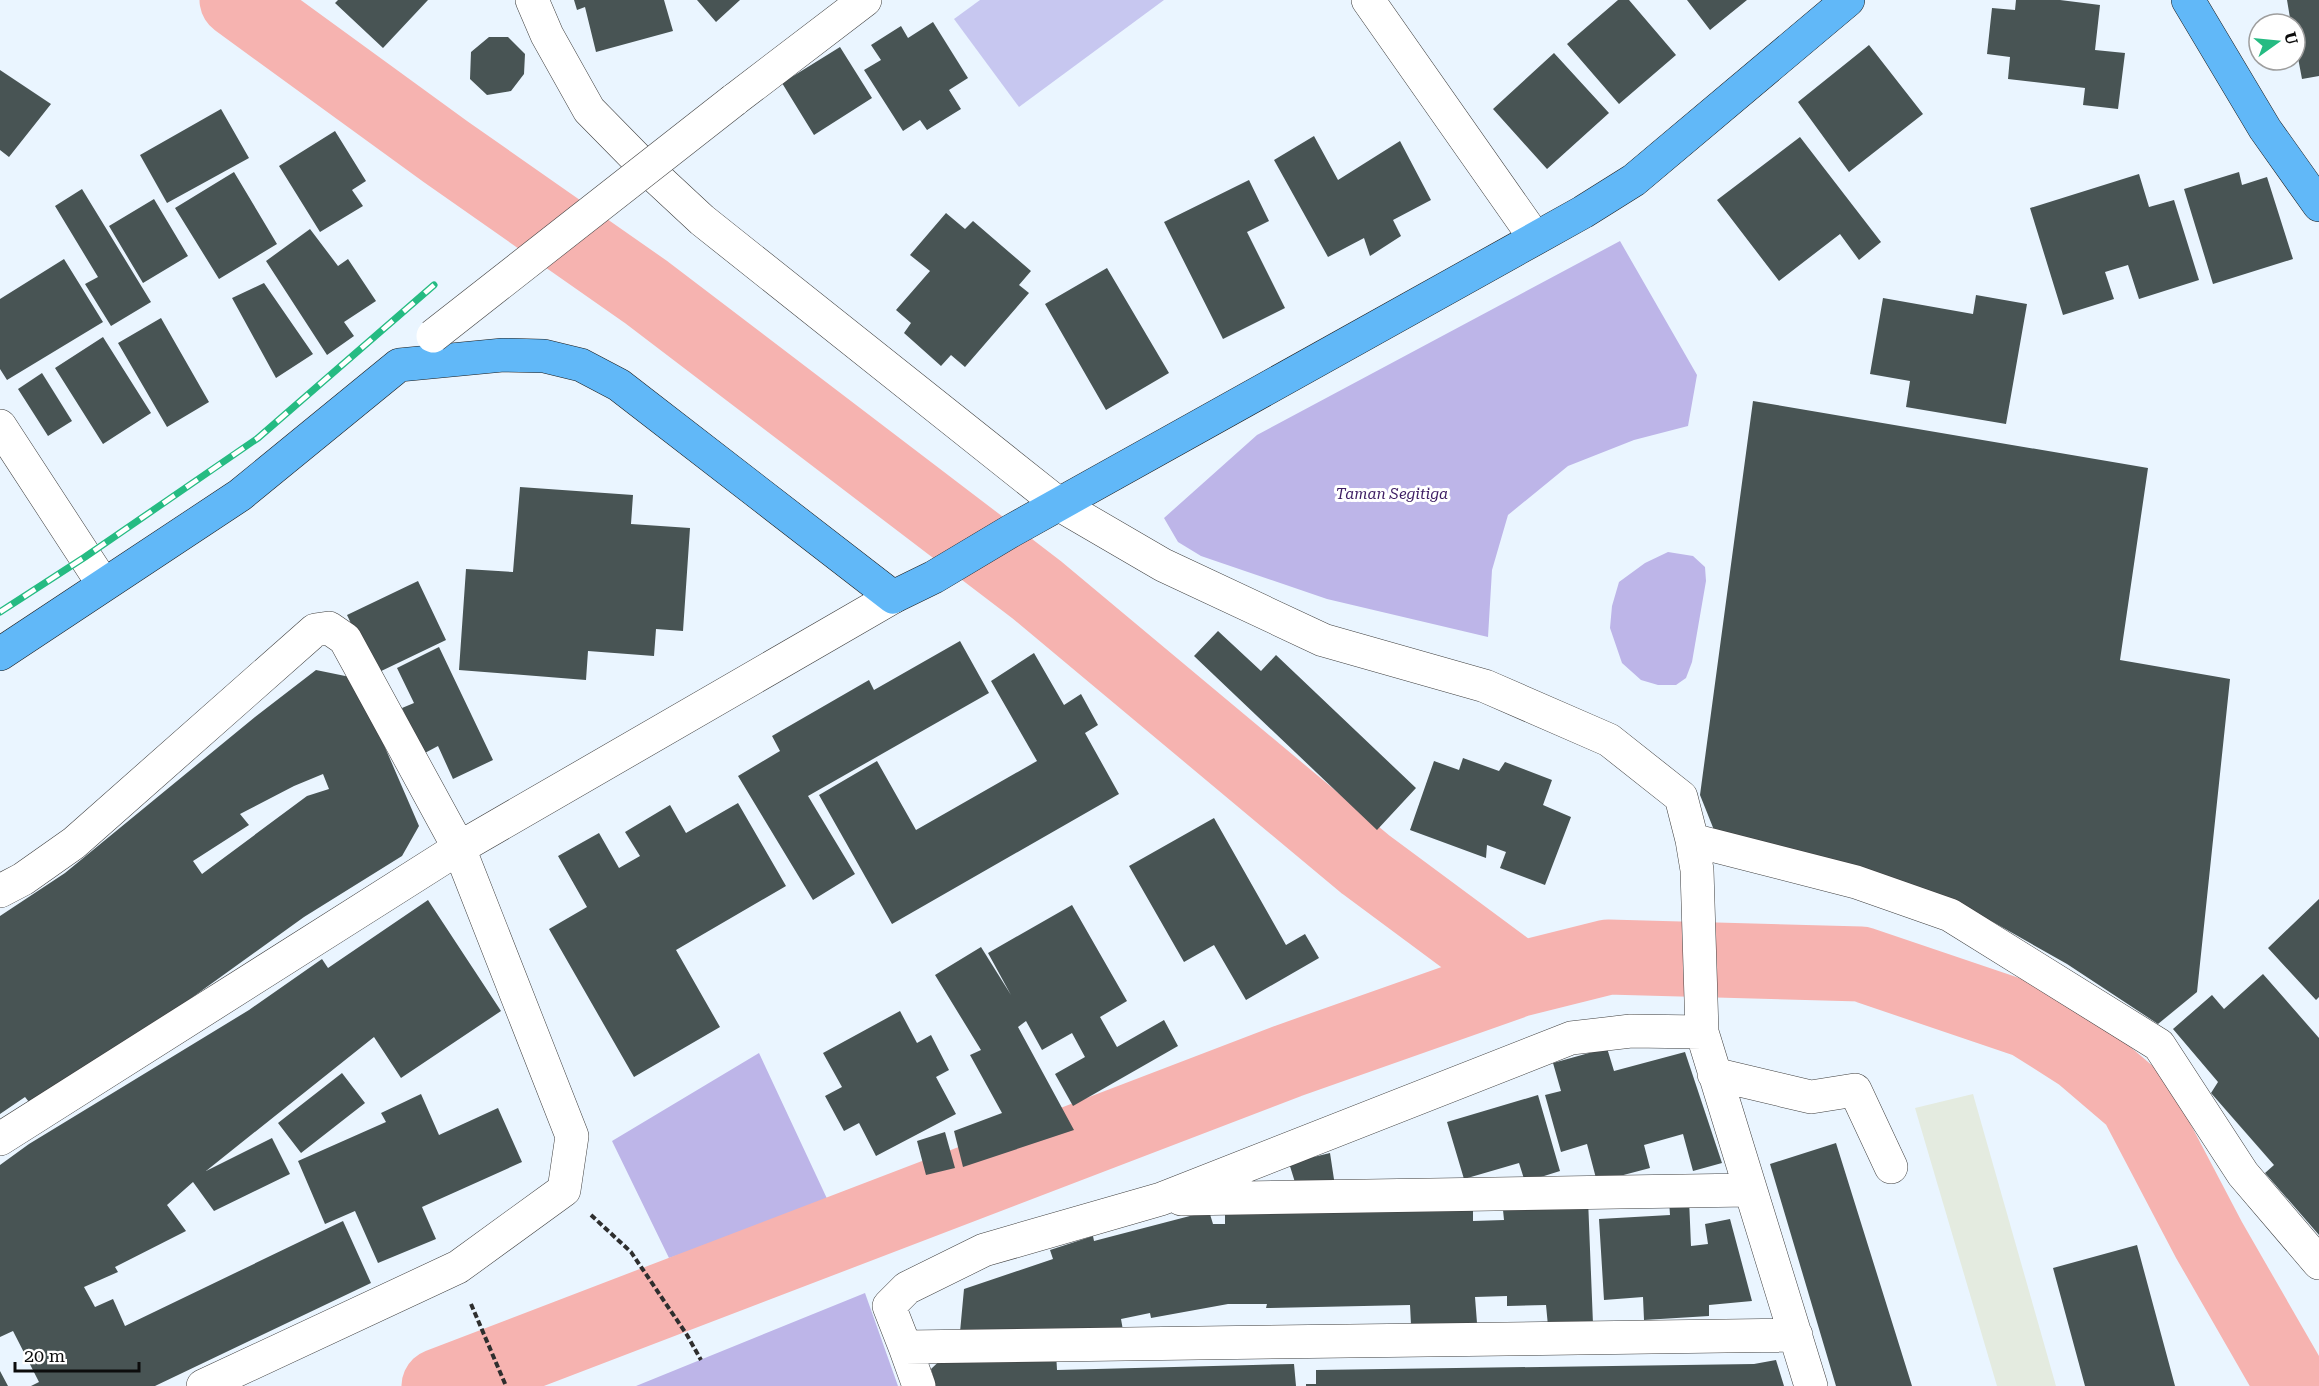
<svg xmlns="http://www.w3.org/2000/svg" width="2319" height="1386" font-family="'Roboto Serif',serif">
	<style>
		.industrial { fill: #e4ebe0 }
		.green { fill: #bdb5e8 }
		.pitch { fill: #c7c7f0 }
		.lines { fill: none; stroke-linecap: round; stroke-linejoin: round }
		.river { stroke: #f6b3b0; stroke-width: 75 }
		.building { fill: #485454; fill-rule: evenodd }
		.minor-casing { stroke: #3f3f3f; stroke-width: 34 }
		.major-casing { stroke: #1d1d1d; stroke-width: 34 }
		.path { stroke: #2e2e2e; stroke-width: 4; stroke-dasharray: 6 3; stroke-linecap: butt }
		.minor { stroke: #fff; stroke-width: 33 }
		.major { stroke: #61b8f8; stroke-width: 33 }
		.rail-casing { stroke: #25bb82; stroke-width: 7 }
		.rail { stroke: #fff; stroke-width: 4.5; stroke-dasharray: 14; stroke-linecap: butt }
		.minor-bridge-casing { stroke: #3f3f3f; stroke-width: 34; stroke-linecap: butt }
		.minor-bridge { stroke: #fff; stroke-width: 33 }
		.labels { text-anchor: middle; stroke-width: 6; stroke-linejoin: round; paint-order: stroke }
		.park-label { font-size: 15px; font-style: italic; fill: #3d1d63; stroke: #fff }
	</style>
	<rect width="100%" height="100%" fill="#eaf5ff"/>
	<path class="industrial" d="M1973,1094L2056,1386H1997L1915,1108Z"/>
	<path class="green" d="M1620,241L1697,375L1688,426L1634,440L1568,466L1508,515L1492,570L1488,637L1327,599L1201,556L1178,542L1164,518L1257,435Z
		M1668,552L1693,556L1705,567L1706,581L1692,662L1686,678L1676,685H1658L1641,680L1622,663L1610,628L1612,606L1619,582L1645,563Z
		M759,1053L830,1205L669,1258L612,1141Z
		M865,1293L898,1386H636Z"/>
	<path class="pitch" d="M980,0H1164L1019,107L954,19Z"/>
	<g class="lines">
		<path class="river" d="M237,0L446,152L646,292L1037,590L1365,864L1520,979
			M439,1386L1288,1061L1520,979L1608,957L1861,964L2029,1021L2081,1054L2136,1101L2209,1240L2293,1386"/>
	</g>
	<path class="building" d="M338,0H428L383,48L335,3Z
		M574,0H664L673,31L596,52L585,7L577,10Z
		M697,0H740L716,22Z
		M1618,0H1629L1676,55L1619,104L1567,44Z
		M1687,0H1747L1710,30Z
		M2016,0H2060L2100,5L2095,50L2125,53L2118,109L2083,105L2085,88L2008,79L2010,57L1987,54L1992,8L2015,10Z
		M2287,0H2319V76L2302,79L2295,42V24H2291Z
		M933,22L968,78L949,90L961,109L927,130L920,120L903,131L864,70L881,60L871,45L901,26L908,38Z
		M489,37H508L525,54L524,74L511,91L487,95L470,79L471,52Z
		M1869,45L1923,114L1849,172L1798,102Z
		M840,47L872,98L814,135L782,83Z
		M1554,53L1609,113L1547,169L1493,109Z
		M0,70L51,104L9,157L0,150Z
		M221,109L249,158L167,203L140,155Z
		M335,131L366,181L352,190L363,206L320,232L279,166Z
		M1314,136L1338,180L1400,141L1431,200L1393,220L1401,236L1370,256L1364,238L1328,257L1274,160Z
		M1800,137L1881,242L1859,260L1840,234L1779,281L1717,200Z
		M234,172L277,244L219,279L175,208Z
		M2239,172L2242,185L2267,177L2293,259L2213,284L2184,189Z
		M2139,174L2149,207L2174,200L2199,280L2139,299L2128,265L2105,272L2114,299L2063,315L2030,208Z
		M1249,180L1269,221L1247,232L1285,308L1223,339L1164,222Z
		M82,189L151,302L111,326L85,284L98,277L55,206Z
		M154,199L188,256L143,283L109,226Z
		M946,213L965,229L973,221L1031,271L1019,285L1029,293L965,367L951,355L941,366L904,333L911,323L896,310L930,271L910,255Z
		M310,229L338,266L348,259L376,301L344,322L354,336L327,355L266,261Z
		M64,259L103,322L7,380L0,369V299Z
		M1107,268L1169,373L1106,410L1045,304Z
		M264,283L313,354L276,378L232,298Z
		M1976,295L2027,304L2006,424L1906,407L1910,381L1870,374L1883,298L1973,314Z
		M161,318L209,402L167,427L118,343Z
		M103,337L151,413L103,444L55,368Z
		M42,373L72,421L48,436L18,389Z
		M1753,401L2148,468L2120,660L2230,679L2197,992L2158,1024L2067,964L1993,922L1894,886L1716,835L1700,795Z
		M520,487L633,495L631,524L690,528L683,631L656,629L654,656L588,651L586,680L459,670L466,569L513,572Z
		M418,581L446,640L375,674L347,615Z
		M1218,631L1261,671L1276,655L1416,788L1377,830L1194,656Z
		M960,641L989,693L808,796L855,874L813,900L738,776L780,751L772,736L869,680L874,690Z
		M439,647L493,760L453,779L438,746L423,754L402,708L414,703L397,668Z
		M1034,653L1064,705L1081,694L1098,725L1085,733L1119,794L892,924L819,795L877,761L916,830L1037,761L991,681Z
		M316,670L355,678L419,826L402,856L304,917L172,1012L29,1102L25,1097L0,1114V916L65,873L255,717ZM323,774L329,789L307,796L202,874L193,861L249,825L240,814L294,786Z
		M1463,758L1499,771L1505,762L1552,780L1543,805L1571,817L1545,885L1500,868L1506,852L1487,845L1486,858L1410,830L1434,761L1459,770Z
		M738,803L786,886L676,950L720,1027L634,1077L549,929L587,907L558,856L599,833L619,868L640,856L625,832L670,805L686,833Z
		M1214,818L1286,945L1305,934L1319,958L1246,1000L1214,945L1184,962L1129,866Z
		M2319,899V997L2316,1000L2268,948Z
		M428,900L501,1011L401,1078L374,1037L206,1171L272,1138L290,1174L214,1211L193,1182L167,1205L186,1231L115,1267L118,1272L84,1287L95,1307L113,1299L125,1326L343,1221L371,1283L155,1386H31L39,1382L13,1331L0,1337V1165L29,1144L249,1010L322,959L328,968Z
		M1072,905L1127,1001L1100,1017L1117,1047L1164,1020L1178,1046L1073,1106L1055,1074L1085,1057L1072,1033L1042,1050L1026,1021L1018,1027L1074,1130L963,1167L954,1131L1002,1113L970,1055L981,1050L935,975L981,947L1011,995L988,953Z
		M2263,974L2319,1038V1235L2265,1173L2274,1165L2211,1093L2218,1082L2173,1029L2212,995L2224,1009Z
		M900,1011L917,1043L931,1035L949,1070L936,1077L956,1114L876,1156L859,1123L844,1131L825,1096L842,1087L823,1053Z
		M1607,1048L1614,1071L1685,1052L1722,1163L1693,1171L1683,1134L1644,1145L1650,1168L1597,1182L1587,1144L1561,1152L1545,1095L1561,1091L1553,1063Z
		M342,1073L365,1103L301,1153L278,1123Z
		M421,1094L439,1135L498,1108L522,1162L422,1207L436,1239L378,1263L355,1211L325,1224L298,1161L386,1122L381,1113Z
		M1538,1095L1560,1171L1525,1182L1519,1163L1464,1179L1447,1122Z
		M945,1132L955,1168L926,1175L917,1141Z
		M1836,1143L1912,1386H1836L1770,1164Z
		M1330,1153L1335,1186L1298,1192L1289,1163Z
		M1588,1199L1593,1324L1548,1326L1546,1305L1507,1306V1296L1475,1297L1477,1323L1411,1325L1410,1305L1266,1308L1267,1304H1228L1151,1318L1150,1313L1121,1319L1124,1336L960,1332L964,1289L1053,1259L1050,1250L1093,1236L1094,1241L1209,1211L1213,1224H1225V1213L1473,1200V1221L1504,1220L1503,1210Z
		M1689,1199L1691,1246L1708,1244L1705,1224L1730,1219L1752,1301L1709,1305V1316L1644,1320L1643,1297L1604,1300L1599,1219L1670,1215L1669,1200Z
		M2137,1245L2175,1386H2085L2053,1268Z
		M1056,1352L1057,1370L1294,1364L1296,1386H936L931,1369L948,1353Z
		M1776,1360L1784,1386H1306V1384H1316V1370L1754,1364Z
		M0,1371L8,1386H0Z"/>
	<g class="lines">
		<defs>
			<path id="minor" d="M532,0L547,35L589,110L645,167L702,220L1060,505L1163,565L1323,640L1485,686L1609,740L1681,797L1692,840L1697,870L1702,1032L1811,1386
				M1368,0L1535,238
				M734,100L865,0
				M0,426L103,584
				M1692,840L1856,882L1950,915L2159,1045L2243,1174L2319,1263
				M0,891L23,879L74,843L315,630L329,628L345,639L459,848L572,1136L564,1190L458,1267L203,1386
				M1714,1074L1811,1097L1855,1090L1891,1167
				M0,1139L459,848L893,597
				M1181,1199L1749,1190
				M905,1347L889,1306L907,1288L984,1250L1161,1199L1571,1038L1631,1031L1702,1032
				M919,1386L905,1347L1796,1335"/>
			<path id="major" d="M2188,0L2265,129L2319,205
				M0,654L240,495L399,365L503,355L544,356L581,365L619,385L893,597L934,577L1011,531L1583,212L1634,180L1848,0"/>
		</defs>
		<use href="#minor" class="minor-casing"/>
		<use href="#major" class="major-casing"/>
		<path class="path" d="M591,1215L631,1252L687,1335L701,1360
			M471,1304L506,1386"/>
		<use href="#minor" class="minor"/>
		<use href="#major" class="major"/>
		<defs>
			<path id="rail" d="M0,612L85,557L258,438L434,285"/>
		</defs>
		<use href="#rail" class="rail-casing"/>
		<use href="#rail" class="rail"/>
		<defs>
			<path id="minor-bridge" d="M433,336L734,100"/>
		</defs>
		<use href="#minor-bridge" class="minor-bridge-casing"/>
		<use href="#minor-bridge" class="minor-bridge"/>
	</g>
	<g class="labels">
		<g class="park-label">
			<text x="1392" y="499">Taman Segitiga</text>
		</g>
	</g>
	<g transform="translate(2277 42) rotate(75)"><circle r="28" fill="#ffffff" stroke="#9e9e9e" stroke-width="1.5"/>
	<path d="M0-4.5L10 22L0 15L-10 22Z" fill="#25bb82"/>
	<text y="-9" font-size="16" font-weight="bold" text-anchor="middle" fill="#0c0c0c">U</text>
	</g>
	<path d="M15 1362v9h124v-9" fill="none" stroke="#0c0c0c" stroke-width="3"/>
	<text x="24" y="1362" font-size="18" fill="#0c0c0c" stroke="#ffffff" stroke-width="4.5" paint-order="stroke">20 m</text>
</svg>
